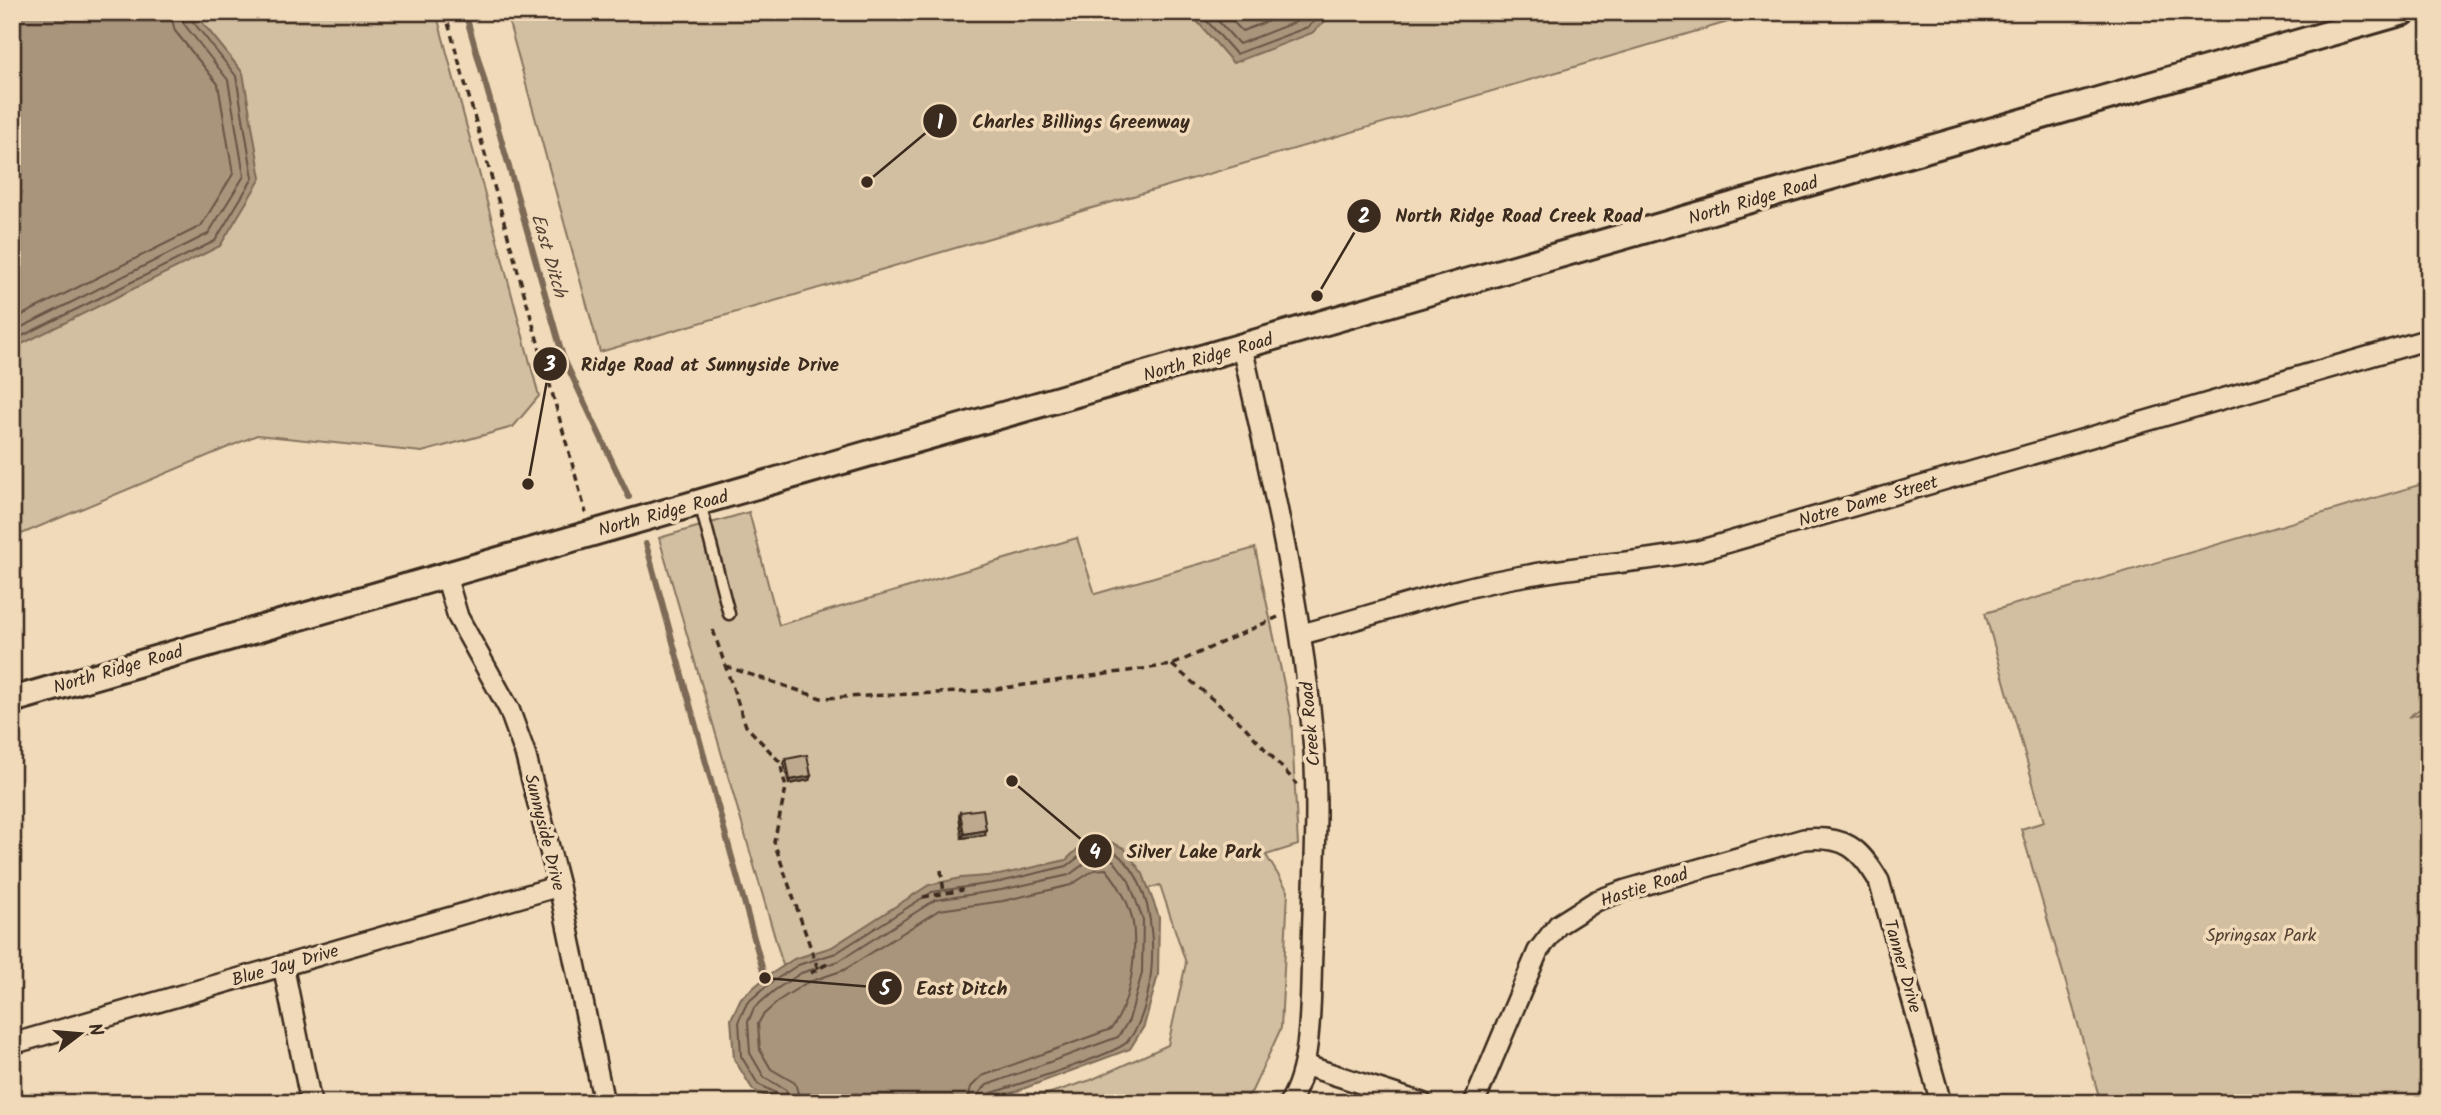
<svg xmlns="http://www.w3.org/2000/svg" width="2441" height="1115" font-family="Kalam,sans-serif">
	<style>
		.green { fill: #d2bea0; stroke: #86745f; stroke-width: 2 }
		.water { fill: #a9947c; stroke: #7d6a56; stroke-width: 2 }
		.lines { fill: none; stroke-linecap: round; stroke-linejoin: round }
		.shore { stroke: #675444; stroke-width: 2 }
		.stream { stroke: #7d6a56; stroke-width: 6 }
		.service-casing { stroke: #3b2a1e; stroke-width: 15 }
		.minor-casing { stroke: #3b2a1e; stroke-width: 24 }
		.tertiary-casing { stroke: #3b2a1e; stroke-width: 30 }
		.path { stroke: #3b2a1e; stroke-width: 3.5; stroke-dasharray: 7 5; stroke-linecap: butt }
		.service { stroke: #f0dab9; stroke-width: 10 }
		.minor { stroke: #f0dab9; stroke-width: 19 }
		.tertiary { stroke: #f0dab9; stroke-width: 24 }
		.wall { fill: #a3917a; stroke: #3b2a1e; stroke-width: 2 }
		.shaded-wall { fill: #857663; stroke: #3b2a1e; stroke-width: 2 }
		.building { fill: #bea98e; stroke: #3b2a1e; stroke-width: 2 }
		.labels { text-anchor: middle; stroke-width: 7; stroke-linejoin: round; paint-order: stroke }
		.street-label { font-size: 18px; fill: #3b2a1e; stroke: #f0dab9 }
		.park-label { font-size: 18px; fill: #524032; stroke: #f0dab9 }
		.water-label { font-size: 19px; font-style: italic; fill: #564436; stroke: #f0dab9 }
		.leader { fill: none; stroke: #3b2a1e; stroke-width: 2.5 }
		.callout-dot { fill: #3b2a1e; stroke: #f0dab9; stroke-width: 2.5 }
		.mark-label { font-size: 21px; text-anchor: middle; font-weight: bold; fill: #fff }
		.callout-label { font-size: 19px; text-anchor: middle; font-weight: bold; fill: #3b2a1e; stroke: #f0dab9; stroke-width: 7; stroke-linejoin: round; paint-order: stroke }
	</style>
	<rect width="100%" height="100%" fill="#f0dab9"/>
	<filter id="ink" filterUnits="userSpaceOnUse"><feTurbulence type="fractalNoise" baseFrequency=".0143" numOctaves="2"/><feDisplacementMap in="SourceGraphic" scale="14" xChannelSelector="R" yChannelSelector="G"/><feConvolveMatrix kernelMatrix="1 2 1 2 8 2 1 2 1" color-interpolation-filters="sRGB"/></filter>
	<g filter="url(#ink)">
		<path class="green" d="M12,12H436L539,396L513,427L422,452L257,435L12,538Z
			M506,12H1762L600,352Z
			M2429,482V703L2408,717L2429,711V1103H2101L2021,829L2044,822L1985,613Z
			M749,512L779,625L1077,538L1095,594L1255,548L1291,717L1298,845L1266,855L1288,891L1281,1028L1252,1091L1241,1103H1019L1091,1080L1168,1045L1186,963L1160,885L791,993L659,538Z"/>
		<path class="water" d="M12,12H194L243,73L261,178L220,246L12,349Z
			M1189,12H1335L1312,33L1233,63Z
			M1104,839L1124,848L1143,874L1159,917L1158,975L1144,1026L1130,1049L985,1103H781L753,1090L734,1059L731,1019L741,998L765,978L794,959L832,947L929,885L961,878L999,875L1066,860L1080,847Z"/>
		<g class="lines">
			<path class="shore" d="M1199,12L1236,54L1308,27L1325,12
				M1210,12L1239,44L1303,19L1311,12
				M1224,12L1242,31L1292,12
				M12,320L201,226L233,174L218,84L175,31L170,12
				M12,332L208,234L244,176L228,80L184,24L180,12
				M12,341L215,241L253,178L236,76L191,19L189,12
				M781,1103L778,1094L758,1084L741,1056L739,1020L747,1003L769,984L798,965L836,953L932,892L1000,882L1067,866L1084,853L1102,847C1165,865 1163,1001 1127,1042C1115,1055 1014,1085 992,1093L986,1103
				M790,1103L786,1090L764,1077L750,1053L748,1022L754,1008L775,990L801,973L839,961L935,900L1001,890L1069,875L1088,861L1103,856L1114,861L1129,881L1143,920L1142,973L1129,1020L1118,1037L987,1085L980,1092L978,1103
				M801,1103L795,1083L771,1069L760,1050L758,1024L763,1015L781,999L806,983L844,970L939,910L1003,901L1071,885L1094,870L1106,869C1118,883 1130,904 1133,923C1137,954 1131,1003 1111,1029L982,1076L971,1087L967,1103"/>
			<path class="stream" d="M465,12L563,357L629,497
				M646,544L765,978"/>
			<defs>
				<path id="service" d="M700,503L729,614"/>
				<path id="minor" d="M1242,347C1272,481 1303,613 1314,750C1319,817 1313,886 1312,952C1310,995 1313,1067 1289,1103
					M446,576L458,617L509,709L525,753L559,886L604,1103
					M1302,634C1377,615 1452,587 1529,575C1585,565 1642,562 1698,551L2429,339
					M283,965L311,1103
					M12,1044L559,886
					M1304,1065L1422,1103
					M1474,1103L1538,951L1558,925L1596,901L1626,890L1804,839C1845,836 1859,847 1879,881L1941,1103"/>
				<path id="tertiary" d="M12,700L2404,12"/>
			</defs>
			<use href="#service" class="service-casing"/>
			<use href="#minor" class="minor-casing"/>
			<use href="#tertiary" class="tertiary-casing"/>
			<path class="path" d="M445,12L586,513
				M713,630L746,726L780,762L786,788L774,842L818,969
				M1172,665L1243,725L1297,784
				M725,666L821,698L981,691L1172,665L1278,617
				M941,870L944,893
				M923,897L963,890
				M811,973L827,964"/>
			<use href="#service" class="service"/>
			<use href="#minor" class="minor"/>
			<use href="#tertiary" class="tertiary"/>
		</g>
		<path class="wall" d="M786,759L809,780L789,784L784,763Z
			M960,812L985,835L962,838L959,816Z"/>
		<path class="shaded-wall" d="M811,776L809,780L789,784L790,780Z
			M986,830L985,835L962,838L964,834Z"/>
		<path class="building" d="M807,755L811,776L790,780L786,759Z
			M983,809L986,830L964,834L960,812Z"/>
	</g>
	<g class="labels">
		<g class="street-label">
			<text transform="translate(1753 200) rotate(-16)" y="6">North Ridge Road</text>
			<text transform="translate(1208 357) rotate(-16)" y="6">North Ridge Road</text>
			<text transform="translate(1868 501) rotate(-16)" y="6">Notre Dame Street</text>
			<text transform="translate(663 513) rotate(-15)" y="6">North Ridge Road</text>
			<text transform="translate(118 669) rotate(-16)" y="6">North Ridge Road</text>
			<text transform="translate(1310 724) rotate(-95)" y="6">Creek Road</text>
			<text transform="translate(545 832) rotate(76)" y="6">Sunnyside Drive</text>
			<text transform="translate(1644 887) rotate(-18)" y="6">Hastie Road</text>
			<text transform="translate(285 965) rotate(-16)" y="6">Blue Jay Drive</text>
			<text transform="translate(1903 966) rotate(74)" y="6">Tanner Drive</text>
		</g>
		<g class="park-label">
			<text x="2261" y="941">Springsax Park</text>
		</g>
		<g class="water-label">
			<text transform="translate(550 255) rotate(74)" y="7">East Ditch</text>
		</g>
	</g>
	<path class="leader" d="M867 182L940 121M1317 296L1364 216M528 484L550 364M1012 781L1095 851M765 978L885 988"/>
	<g class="callout-dot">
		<circle cx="867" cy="182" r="7"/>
		<circle cx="1317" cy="296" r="7"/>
		<circle cx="528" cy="484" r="7"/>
		<circle cx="1012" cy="781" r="7"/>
		<circle cx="765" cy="978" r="7"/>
		<circle cx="940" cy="121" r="18"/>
		<circle cx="1364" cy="216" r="18"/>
		<circle cx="550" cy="364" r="18"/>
		<circle cx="1095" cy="851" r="18"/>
		<circle cx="885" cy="988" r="18"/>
	</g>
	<g class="mark-label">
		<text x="940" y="129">1</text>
		<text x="1364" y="223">2</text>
		<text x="550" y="371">3</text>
		<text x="1095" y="859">4</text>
		<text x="885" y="995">5</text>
	</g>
	<g class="callout-label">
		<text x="1081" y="128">Charles Billings Greenway</text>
		<text x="1519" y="222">North Ridge Road Creek Road</text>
		<text x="710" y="371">Ridge Road at Sunnyside Drive</text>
		<text x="1194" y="858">Silver Lake Park</text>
		<text x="962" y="995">East Ditch</text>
	</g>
	<rect width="2441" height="1115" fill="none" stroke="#f0dab9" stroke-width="42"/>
	<rect x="21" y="21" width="2399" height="1073" fill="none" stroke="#3b2a1e" stroke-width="2.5" filter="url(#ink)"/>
	<g transform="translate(80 1034) rotate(74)" stroke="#f0dab9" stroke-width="5" paint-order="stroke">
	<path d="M0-5L12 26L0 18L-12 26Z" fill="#3b2a1e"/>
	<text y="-10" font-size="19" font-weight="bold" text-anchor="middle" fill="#3b2a1e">N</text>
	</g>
</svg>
